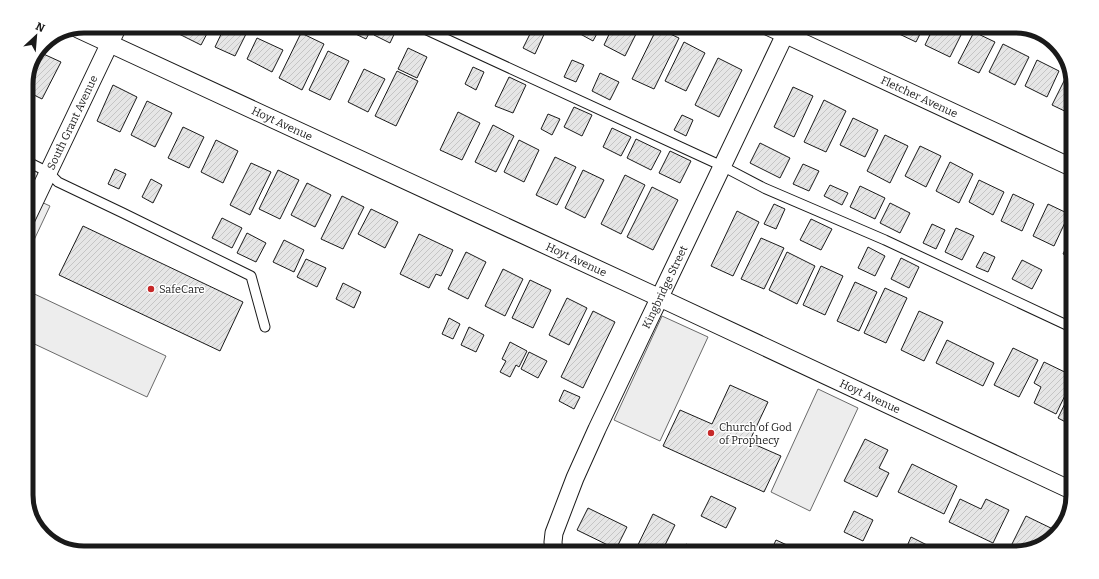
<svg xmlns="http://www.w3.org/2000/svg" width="1099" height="579" font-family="Bitter,serif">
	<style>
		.parking { fill: #ededed; stroke: #6a6a6a }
		.building { fill: url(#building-hatch); stroke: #1a1a1a }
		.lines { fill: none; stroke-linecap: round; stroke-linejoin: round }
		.lane-casing { stroke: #1a1a1a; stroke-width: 11 }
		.street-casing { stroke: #1a1a1a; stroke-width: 19 }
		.lane { stroke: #fff; stroke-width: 9 }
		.street { stroke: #fff; stroke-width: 17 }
		.poi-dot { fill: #c62828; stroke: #fff; stroke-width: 1.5 }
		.labels { text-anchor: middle; stroke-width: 3; stroke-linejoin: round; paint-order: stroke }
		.street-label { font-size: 11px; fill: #1a1a1a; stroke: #fff }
		.poi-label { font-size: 11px; fill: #1a1a1a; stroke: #fff; text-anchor: start }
		.rim { fill: none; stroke: #1a1a1a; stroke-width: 5 }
	</style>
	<defs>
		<pattern id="building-hatch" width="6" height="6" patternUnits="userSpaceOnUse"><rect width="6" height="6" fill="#e6e6e6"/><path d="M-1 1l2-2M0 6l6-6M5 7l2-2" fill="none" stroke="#c5c5c5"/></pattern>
	</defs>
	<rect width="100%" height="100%" fill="#fff"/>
	<path class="parking" d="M26,195L50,206L26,257Z
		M26,290L166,356L147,397L26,340Z
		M662,316L708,337L660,441L614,420Z
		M818,389L858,408L810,511L771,492Z"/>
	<path class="building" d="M164,26H177L174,31Z
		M183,26H211L201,45L179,34Z
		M225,26H245L249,28L235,56L215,47Z
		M344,26H373L366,39L343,28Z
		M379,26H398L390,43L374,35Z
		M534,26H537L546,30L535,54L523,48Z
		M559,26H568L566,30Z
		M575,26H601L593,41L573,30Z
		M613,26H640L625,56L604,45Z
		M898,26H924L916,42L895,32Z
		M934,26H953L963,31L950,57L925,45Z
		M657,28L679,38L654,89L632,79Z
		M974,32L995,42L979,73L958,63Z
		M301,33L324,44L302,90L279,78Z
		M257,38L283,50L272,72L247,59Z
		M684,42L705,53L686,91L665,81Z
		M1003,44L1029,57L1015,85L989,72Z
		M408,48L427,57L417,78L398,69Z
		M328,51L349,61L330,100L309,90Z
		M39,52L61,62L42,99L26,91V81Z
		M718,58L742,70L719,117L695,105Z
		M572,60L584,65L576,82L564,77Z
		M1037,60L1059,71L1047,97L1025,86Z
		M473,67L484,72L476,90L465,84Z
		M364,69L385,79L368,112L348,102Z
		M397,71L418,81L396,126L375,116Z
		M600,73L619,82L610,100L592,91Z
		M509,77L526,85L513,113L495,106Z
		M1065,79L1073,83V115L1052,105Z
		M113,85L137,97L120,132L97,121Z
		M793,87L813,96L794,137L774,127Z
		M824,100L846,111L826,152L804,142Z
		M147,101L172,113L155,147L131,135Z
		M574,107L592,115L582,136L564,127Z
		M458,112L480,123L462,160L440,150Z
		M548,114L560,119L552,135L541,129Z
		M682,115L693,120L686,136L674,130Z
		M853,118L878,130L865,157L840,145Z
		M493,125L514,136L496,172L475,162Z
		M183,127L204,137L189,168L168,158Z
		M612,128L631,137L621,156L603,147Z
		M885,135L908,146L890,183L867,171Z
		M636,139L661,151L651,170L627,158Z
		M216,140L238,151L223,183L201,172Z
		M519,140L539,150L524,182L504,172Z
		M760,143L790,158L780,178L750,163Z
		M920,146L941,156L926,187L905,176Z
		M670,151L691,161L680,183L659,173Z
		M555,157L576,167L557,205L536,195Z
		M950,162L973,174L959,203L936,191Z
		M251,163L271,172L250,215L230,205Z
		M803,164L819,171L809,191L793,184Z
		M115,169L126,174L119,189L108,184Z
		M278,170L299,180L280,219L259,209Z
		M583,170L604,180L585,218L565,208Z
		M625,175L645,185L621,234L601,224Z
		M151,179L162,185L153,203L142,197Z
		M979,180L1004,192L993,215L969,202Z
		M307,183L331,195L315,227L291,215Z
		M830,185L848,193L842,205L824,196Z
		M860,186L885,198L875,219L850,207Z
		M652,187L678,200L653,250L627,237Z
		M1013,194L1034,204L1022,231L1001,221Z
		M342,196L364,207L343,249L321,239Z
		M890,203L910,213L900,233L880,223Z
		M774,204L785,209L776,229L764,224Z
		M1048,204L1069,214L1054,246L1033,236Z
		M371,209L398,222L385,248L358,234Z
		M737,211L759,222L733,276L711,266Z
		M222,218L242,228L232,248L212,238Z
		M811,219L832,229L821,250L800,240Z
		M932,224L945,230L936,249L923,243Z
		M83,226L243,302L220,351L59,275Z
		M956,228L974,236L962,260L945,252Z
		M247,233L266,243L256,262L237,253Z
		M1073,233V258L1063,254Z
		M419,234L453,250L441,276L436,274L429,288L400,274Z
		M761,238L784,248L764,289L741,279Z
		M284,240L304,250L294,272L273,262Z
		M868,247L885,256L875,276L858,268Z
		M466,252L486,262L468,299L448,289Z
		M787,252L815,266L797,304L769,290Z
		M984,252L995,257L988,272L976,267Z
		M901,258L919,267L909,288L891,279Z
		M306,259L326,268L317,287L297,277Z
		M1022,260L1042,270L1032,289L1012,279Z
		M821,266L843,276L825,315L803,305Z
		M503,269L523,279L505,316L485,306Z
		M530,280L551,290L533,328L512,318Z
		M855,282L877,292L859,331L837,321Z
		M343,283L361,292L354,308L336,299Z
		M885,288L907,298L886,343L864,333Z
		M567,298L587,308L569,345L549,335Z
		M593,311L615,322L583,388L561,377Z
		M919,311L943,322L924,361L901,350Z
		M449,318L460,324L453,339L442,334Z
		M469,327L484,335L476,352L461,345Z
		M947,340L994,363L983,386L936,363Z
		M510,342L527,351L519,367L516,365L510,377L500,372L506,361L502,359Z
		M1013,348L1038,360L1019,397L994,385Z
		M529,352L547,361L538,378L521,369Z
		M1044,362L1073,376V379L1056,414L1034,403L1041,387L1034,383Z
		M730,385L768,402L749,442L781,456L764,492L663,446L680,410L712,424Z
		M1073,387V426L1058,418Z
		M564,390L580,397L574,409L559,401Z
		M865,439L888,450L879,468L889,473L877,497L844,481Z
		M912,464L957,486L944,514L898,492Z
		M711,496L736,508L726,528L701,516Z
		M960,499L981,509L986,499L1009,510L993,543L949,522Z
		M588,508L627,527L616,549L577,530Z
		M854,511L873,520L863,541L844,532Z
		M653,514L675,525L661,553H634Z
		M1026,516L1057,531L1044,545L1022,551L1011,546Z
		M911,537L931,547L928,553H904Z
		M776,540L787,545L783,553H770Z
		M686,544L703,553H682Z
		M995,545L1011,553H991Z"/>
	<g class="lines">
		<defs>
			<path id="lane" d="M418,26L722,166L764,188L885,240L1073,328
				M26,161L48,172L58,182L123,213L251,276L265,327"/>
			<g id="street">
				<path id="s1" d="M767,26L1073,168"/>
				<path id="s2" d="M78,29L660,298L1073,491"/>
				<path id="s3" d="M26,219L118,26"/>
				<path id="s4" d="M554,553L553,542L554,533L575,478L597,429L789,26"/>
			</g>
		</defs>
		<use href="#lane" class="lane-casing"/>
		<use href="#street" class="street-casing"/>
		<use href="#lane" class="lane"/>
		<use href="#street" class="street"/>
	</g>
	<g class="poi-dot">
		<circle cx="151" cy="289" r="4"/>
		<circle cx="711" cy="433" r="4"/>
	</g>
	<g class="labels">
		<g class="street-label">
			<text dy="4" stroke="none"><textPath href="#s1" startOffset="168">Fletcher Avenue</textPath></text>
			<text dy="4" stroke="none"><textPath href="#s3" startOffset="107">South Grant Avenue</textPath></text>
			<text dy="4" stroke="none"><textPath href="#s2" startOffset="225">Hoyt Avenue</textPath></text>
			<text dy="4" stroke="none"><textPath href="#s2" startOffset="549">Hoyt Avenue</textPath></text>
			<text dy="4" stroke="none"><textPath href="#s4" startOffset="290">Kingbridge Street</textPath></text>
			<text dy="4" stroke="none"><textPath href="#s2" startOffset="873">Hoyt Avenue</textPath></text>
		</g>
		<g class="poi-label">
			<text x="159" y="293">SafeCare</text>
			<text x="719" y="431">Church of God<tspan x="719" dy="13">of Prophecy</tspan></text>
		</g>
	</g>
	<path d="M0 0H1099V579H0ZM84 33H1015A51 51 0 0 1 1066 84V495A51 51 0 0 1 1015 546H84A51 51 0 0 1 33 495V84A51 51 0 0 1 84 33Z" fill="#fff" fill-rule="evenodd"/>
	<path class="rim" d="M84 33H1015A51 51 0 0 1 1066 84V495A51 51 0 0 1 1015 546H84A51 51 0 0 1 33 495V84A51 51 0 0 1 84 33Z"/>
	<g transform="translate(36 36) rotate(26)" stroke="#ffffff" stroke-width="3" paint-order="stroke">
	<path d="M0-3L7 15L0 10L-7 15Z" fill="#1a1a1a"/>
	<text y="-6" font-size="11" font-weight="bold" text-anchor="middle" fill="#1a1a1a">N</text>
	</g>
</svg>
